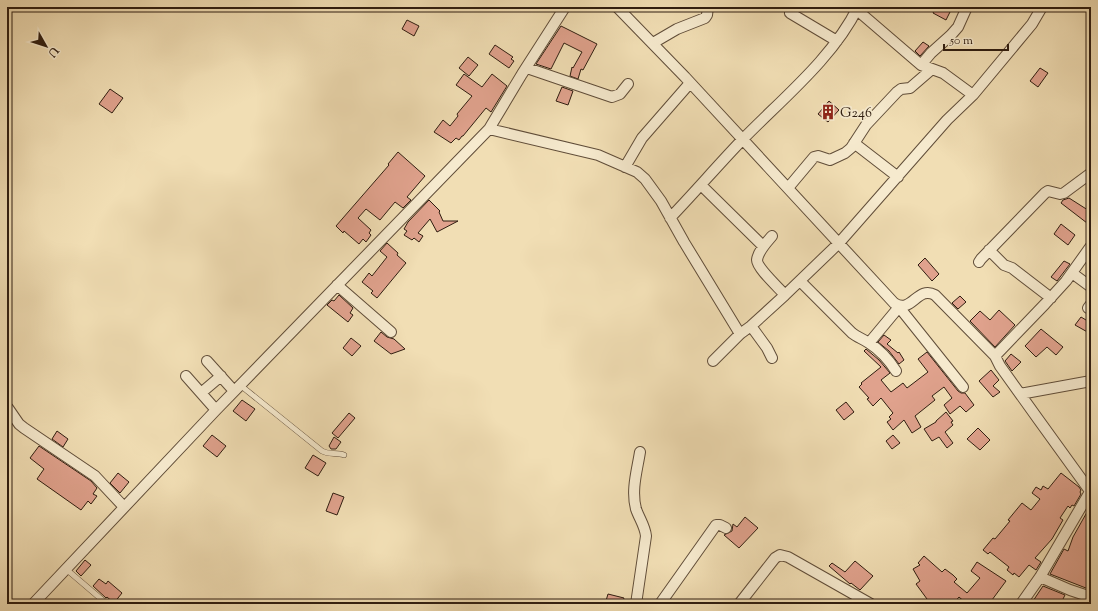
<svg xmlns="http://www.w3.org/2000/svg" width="1098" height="611" font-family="'Sorts Mill Goudy',serif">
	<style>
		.building { fill: #e0a28d; stroke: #2f1d10 }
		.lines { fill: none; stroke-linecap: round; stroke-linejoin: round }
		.service-casing { stroke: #604d39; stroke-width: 6 }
		.minor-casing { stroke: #604d39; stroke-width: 12 }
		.service { stroke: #f6eace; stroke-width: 5 }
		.minor { stroke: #f6eace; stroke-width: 10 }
		.labels { text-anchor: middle; stroke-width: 3.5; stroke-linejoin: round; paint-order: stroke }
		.poi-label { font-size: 14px; fill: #2f1d10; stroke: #f6eace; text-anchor: start }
	</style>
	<rect width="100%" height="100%" fill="#f1deb4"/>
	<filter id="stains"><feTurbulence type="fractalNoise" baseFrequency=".005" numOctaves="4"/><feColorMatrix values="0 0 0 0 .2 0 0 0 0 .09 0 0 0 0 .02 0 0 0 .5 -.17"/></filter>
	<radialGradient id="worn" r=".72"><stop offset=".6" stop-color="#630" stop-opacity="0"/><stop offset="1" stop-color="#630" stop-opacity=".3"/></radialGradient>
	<path class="building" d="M936,7H945L951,10L946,20L933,13Z
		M407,20L419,26L414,36L402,29Z
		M561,26L597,44L583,70L581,69L578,79L570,76L572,67L573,68L582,52L564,43L551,69L536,64Z
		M923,42L929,46L920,56L915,51Z
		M495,45L513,57L511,59L514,61L509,68L489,54Z
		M468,57L478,65L469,76L459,68Z
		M1040,68L1048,73L1038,87L1030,81Z
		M464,74L482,87L492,74L507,86L491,112L486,108L463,136H462L459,140L456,138L451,143L434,132L443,120L450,126L458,116L457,114L472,96L456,85Z
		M562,87L573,91L568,105L556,101Z
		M110,89L123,98L112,113L99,104Z
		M829,101L839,110L828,122L818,114Z
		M398,152L425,176L407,197L411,200L403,208L395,202L380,220L366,209L358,218L371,230L369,233L371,235L366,242L363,239L359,244L344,231L343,233L336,226L389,165L388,164Z
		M1069,198L1091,212V218L1087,223L1061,203L1063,200Z
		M429,200L440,211L439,212L443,221H458L437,232L430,219L418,233L423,236L419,242L414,238L412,240L404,235L407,231L404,229L408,222Z
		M1061,224L1075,235L1068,245L1054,234Z
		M387,243L398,253L397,255L406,263L377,298L371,293L373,291L362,282L369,273L372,276L387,257L380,251Z
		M925,258L939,274L932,281L918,265Z
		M1064,261L1070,264L1057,281L1051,277Z
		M339,295L353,308L350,313L353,315L348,322L327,305L332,300L334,301Z
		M960,296L966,302L958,309L952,303Z
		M999,310L1015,325L995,347L970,321L980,311L990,320Z
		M1081,317L1091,323V334L1075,325Z
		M1041,329L1063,347L1056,355L1047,347L1036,357L1025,346Z
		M381,332L387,337L394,339L405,349L391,354L374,341Z
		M884,335L891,340L887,344L898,353L899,352L904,360L899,364L889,351L878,342Z
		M351,338L361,346L352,356L343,348Z
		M866,349L879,360L890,373L881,380L891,392L903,383L907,388L928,372L918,359L927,352L958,391L961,393H965L974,405L966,412L960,406L950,414L944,405L952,398L944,387L932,396L935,400L915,416L921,427L912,433L904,420L893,430L887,422L891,419L889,417L893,413L881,398L873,406L867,399L869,398L859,387L862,384L861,383L881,367L864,351Z
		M1011,354L1021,362L1012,371L1005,361Z
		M991,370L999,380L993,386L1000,392L993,397L979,381Z
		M242,400L255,409L246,421L233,411Z
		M846,402L854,412L844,420L836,410Z
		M946,412L953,421L951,422L953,425L945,432L953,443L947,448L939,437L932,441L924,429L936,422V421Z
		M349,413L355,418L338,438L332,433Z
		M978,428L990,440L980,450L967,439Z
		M57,431L68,439L63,447L52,439Z
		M212,435L226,446L217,457L203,446Z
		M893,435L900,443L892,449L886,441Z
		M334,437L341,442L336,449H331L329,446Z
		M39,446L91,481L97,488L93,494L97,496L91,504L88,501L81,510L37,479L44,469L30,458Z
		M313,455L326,463L318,476L305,468Z
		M118,473L129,482L120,493L110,483Z
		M1061,473L1079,487L1081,490L1080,492L1081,494L1074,506L1072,505L1070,508L1068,506L1060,518L1063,520L1052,539L1035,558L1041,562L1036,570L1029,565L1019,577L1014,573L1013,575L1007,570L1009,567L990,552L988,554L983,550L993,538L995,539L1010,521L1008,520L1022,503L1031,510L1040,499L1032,493L1036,487L1041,490L1043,486L1048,489Z
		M333,493L344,497L337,515L326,511Z
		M1091,505V590L1050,574L1064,549L1068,551L1073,537Z
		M745,517L758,528L739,548L724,535L732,531L733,524L737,527Z
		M924,556L942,572L945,569L953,575L957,579L954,582L967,593L980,578L971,571L977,562L1006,581L989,604H967L959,597L953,604H923L927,599L916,584L920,581L913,569L920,565L918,563Z
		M85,560L91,565L81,576L76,571Z
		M855,561L873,576L860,590L851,583L850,584L829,566L832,563L845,572Z
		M99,579L106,584L108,581L122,593L114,603L107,597L106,598L93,586Z
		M1043,586L1065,595L1061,603L1058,602L1056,604H1031Z
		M608,594L624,598L622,604H605Z"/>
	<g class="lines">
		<defs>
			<path id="service" d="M240,385L322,451C329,455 337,452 344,455
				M66,569L107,604"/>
			<path id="minor" d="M617,7L685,77L894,303C912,315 917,285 935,295L995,356L1000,366L1038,419L1090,491
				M792,7L790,13L837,41
				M857,10L921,65L943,73L973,95
				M653,43L677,29L705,18L707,15L708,7
				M921,65L931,53L951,35L958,27L967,7
				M527,68L612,97L620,94L628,84
				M489,129L598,155L637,172L645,179L661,201L684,242L740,334
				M854,143L898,177
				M625,167L642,138L690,83
				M701,185L763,246
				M788,188L814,157L818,156L830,160L845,153L851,148L866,125L897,92L901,89L910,88L932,69
				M670,218C695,192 718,165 743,139C782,99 833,58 858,7
				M772,236C767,242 758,251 757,260C757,268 779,288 785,295
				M989,250L1004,265L1012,268L1051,298
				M979,262L981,259L1045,193L1048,191L1060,194L1064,193L1091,173
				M1072,273L1091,287
				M800,281L852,333C857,337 863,339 869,343C880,350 889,360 896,371
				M337,285L391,332
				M1088,308L1091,304
				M751,326L767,348L772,358
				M869,343L899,307L963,387
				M995,356L1045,304L1066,281L1091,246
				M207,361L234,391
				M713,361L740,334L751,326L785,295L839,243L947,120L973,95L1032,24L1042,7
				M186,376L216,410
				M201,393L221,376
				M1020,394L1091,381
				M8,408L19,424L24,428L95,476L124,507
				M1040,577L1070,590L1091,597
				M33,604L216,410L489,129L522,74L565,7
				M636,604L646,536C645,526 639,518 636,509C631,490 637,471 640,452
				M660,604L716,525H720L726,528
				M739,604L775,558L780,555L788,557L871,604
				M1021,604L1040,577L1091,490"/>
		</defs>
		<use href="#service" class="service-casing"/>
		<use href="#minor" class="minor-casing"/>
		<use href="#service" class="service"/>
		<use href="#minor" class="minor"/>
	</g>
	<defs>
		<symbol id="building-bare" viewBox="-9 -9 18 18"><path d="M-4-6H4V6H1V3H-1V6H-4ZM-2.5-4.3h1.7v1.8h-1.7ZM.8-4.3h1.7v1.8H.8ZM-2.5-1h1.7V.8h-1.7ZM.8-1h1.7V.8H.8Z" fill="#8f2418" stroke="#f6eace" stroke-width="2.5" paint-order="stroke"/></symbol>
	</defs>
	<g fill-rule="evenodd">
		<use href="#building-bare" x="817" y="101" width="22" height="22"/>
	</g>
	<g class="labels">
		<g class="poi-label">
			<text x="840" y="117">G246</text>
		</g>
	</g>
	<rect width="1098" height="611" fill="none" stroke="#f1deb4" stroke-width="24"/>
	<rect x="8" y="8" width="1082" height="595" fill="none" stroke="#2f1d10" stroke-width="2"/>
	<rect x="12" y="12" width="1074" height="587" fill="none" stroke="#2f1d10"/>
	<g transform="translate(46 46) rotate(129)" stroke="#f6eace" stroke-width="3" paint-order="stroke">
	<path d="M0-3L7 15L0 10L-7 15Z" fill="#2f1d10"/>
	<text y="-6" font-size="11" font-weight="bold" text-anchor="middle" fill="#2f1d10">U</text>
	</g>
	<path d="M944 44v6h64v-6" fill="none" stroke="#2f1d10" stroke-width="2"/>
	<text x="950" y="44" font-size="12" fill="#2f1d10" stroke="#f6eace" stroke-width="3" paint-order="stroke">50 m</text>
	<rect width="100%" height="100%" filter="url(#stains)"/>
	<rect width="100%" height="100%" fill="url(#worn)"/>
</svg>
